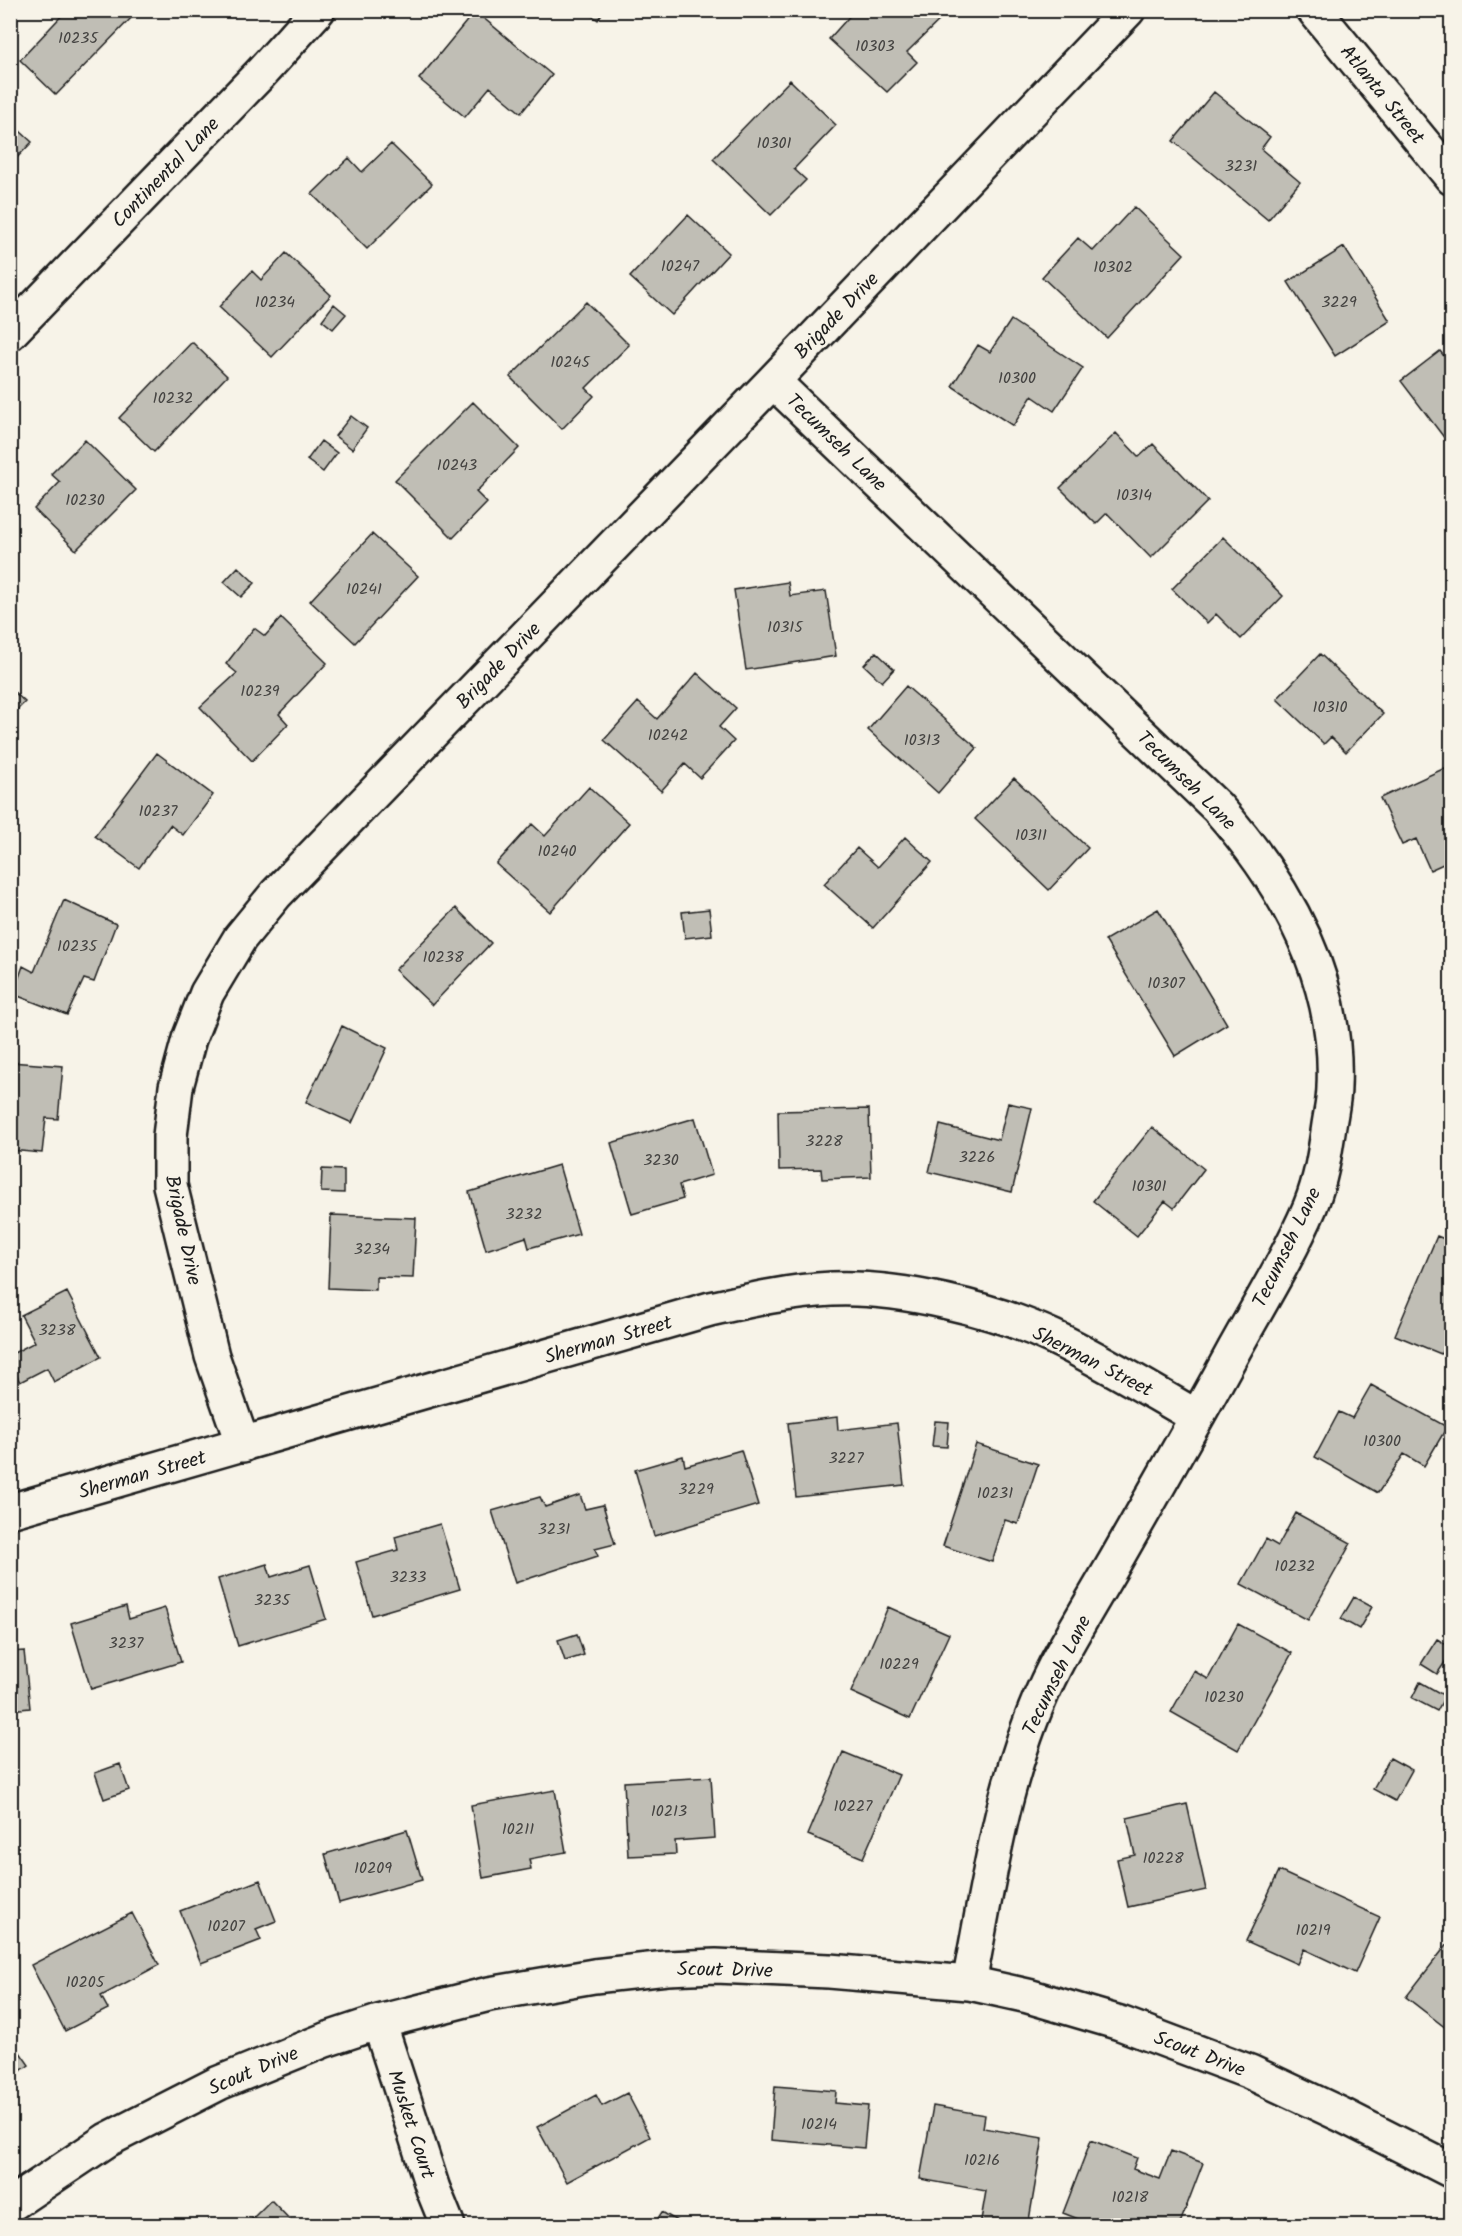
<svg xmlns="http://www.w3.org/2000/svg" width="1462" height="2236" font-family="Kalam,sans-serif">
	<style>
		.building { fill: #c0beb5; stroke: #1c1c1c; stroke-width: 1.5 }
		.lines { fill: none; stroke-linecap: round; stroke-linejoin: round }
		.minor-casing { stroke: #1c1c1c; stroke-width: 38 }
		.minor { stroke: #f7f3e8; stroke-width: 33 }
		.labels { text-anchor: middle; stroke-width: 4.5; stroke-linejoin: round; paint-order: stroke }
		.number-label { font-size: 16px; fill: #454442 }
		.street-label { font-size: 20px; fill: #1c1c1c; stroke: #f7f3e8 }
	</style>
	<rect width="100%" height="100%" fill="#f7f3e8"/>
	<filter id="ink" filterUnits="userSpaceOnUse"><feTurbulence type="fractalNoise" baseFrequency=".0167" numOctaves="2"/><feDisplacementMap in="SourceGraphic" scale="12" xChannelSelector="R" yChannelSelector="G"/><feConvolveMatrix kernelMatrix="1 2 1 2 8 2 1 2 1" color-interpolation-filters="sRGB"/></filter>
	<g filter="url(#ink)">
		<path class="building" d="M67,10H133L136,13L56,95L20,60Z
			M584,10H604L598,20Z
			M855,10H948L949,11L907,52L917,62L887,92L829,39Z
			M475,11L552,75L521,113L490,87L465,117L419,79Z
			M790,80L836,125L794,169L806,180L771,215L713,159Z
			M1214,92L1270,137L1261,149L1300,182L1268,220L1173,141Z
			M10,122L32,142L10,165Z
			M391,144L432,184L367,249L312,194L349,158L362,172Z
			M1134,207L1184,254L1107,338L1042,277L1078,238L1093,251Z
			M688,215L729,253L672,315L630,277Z
			M1344,247L1390,321L1335,356L1288,282Z
			M286,253L331,295L272,357L219,307L252,271L261,280Z
			M586,302L629,345L586,388L594,396L562,429L510,377Z
			M334,304L346,314L333,329L322,320Z
			M1011,320L1083,368L1054,411L1032,396L1013,426L952,386L978,345L990,352Z
			M192,342L227,376L154,452L119,418Z
			M1440,351L1452,366V448L1401,381Z
			M473,402L519,448L476,492L487,503L453,538L395,480Z
			M351,416L367,428L352,449L335,436Z
			M1116,433L1139,457L1153,444L1208,501L1151,558L1107,513L1096,524L1060,488Z
			M85,440L136,490L76,550L34,509L60,482L51,474Z
			M321,441L337,453L323,472L307,460Z
			M372,534L418,576L355,643L310,601Z
			M1223,537L1283,596L1241,639L1216,614L1207,623L1172,589Z
			M238,567L255,583L241,597L224,582Z
			M788,582L790,596L826,591L836,656L746,670L734,590Z
			M281,618L327,663L279,714L288,724L252,761L200,707L237,673L226,664L254,628L265,636Z
			M876,652L894,669L882,682L864,665Z
			M1320,654L1383,714L1346,752L1331,737L1324,744L1277,699Z
			M697,673L736,708L719,727L734,741L700,778L685,764L661,791L604,740L638,702L657,719Z
			M906,686L977,748L938,793L868,730Z
			M10,688L25,702L10,717Z
			M157,753L213,795L183,835L170,825L139,868L95,836Z
			M1445,768L1452,781V860L1430,870L1416,839L1402,845L1380,798Z
			M1014,778L1088,848L1049,890L975,819Z
			M589,787L629,823L550,912L496,864L532,824L545,836Z
			M905,837L932,862L873,928L824,884L857,848L878,867Z
			M64,900L116,924L94,982L84,979L67,1015L13,994L23,966L34,972Z
			M456,908L491,943L432,1005L395,970Z
			M709,909L712,935L685,938L682,912Z
			M1158,909L1227,1024L1175,1056L1105,940Z
			M342,1026L387,1048L352,1123L306,1102Z
			M10,1062L63,1066L58,1119L46,1118L42,1153L10,1150Z
			M1008,1103L1032,1108L1012,1192L929,1172L940,1125L999,1140Z
			M869,1109L871,1177L822,1179L821,1169L779,1170L778,1111Z
			M695,1118L712,1175L679,1185L683,1199L632,1214L611,1143Z
			M1152,1127L1204,1169L1174,1208L1165,1201L1137,1236L1093,1201Z
			M559,1165L579,1234L529,1248L526,1237L486,1250L469,1192Z
			M322,1169L344,1170V1193L321,1192Z
			M331,1215L416,1218L413,1278L376,1277V1290L328,1288Z
			M1437,1236L1452,1242V1329L1441,1354L1395,1335Z
			M67,1292L101,1357L54,1382L47,1368L20,1382L10,1363V1355L35,1342L21,1315Z
			M1371,1385L1447,1427L1424,1466L1404,1454L1378,1493L1315,1457L1339,1412L1352,1418Z
			M837,1417L838,1430L897,1423L904,1485L796,1497L788,1423Z
			M935,1421L949,1422L947,1447L932,1446Z
			M976,1444L1038,1464L1018,1524L1005,1520L992,1562L943,1546Z
			M741,1450L758,1505L654,1536L635,1470L683,1456L685,1466Z
			M580,1495L585,1509L603,1505L615,1544L595,1549L598,1556L515,1583L492,1511L540,1497L545,1507Z
			M1296,1513L1351,1543L1308,1620L1241,1584L1266,1539L1278,1546Z
			M440,1524L460,1589L372,1615L356,1562L398,1550L395,1537Z
			M267,1564L271,1577L310,1565L326,1619L238,1646L218,1579Z
			M1354,1597L1372,1607L1359,1629L1341,1619Z
			M126,1606L129,1619L165,1608L181,1662L91,1689L71,1623Z
			M888,1607L949,1634L910,1719L851,1692Z
			M1238,1624L1292,1653L1238,1750L1171,1712L1194,1671L1208,1679Z
			M577,1634L584,1655L565,1661L558,1640Z
			M1437,1639L1452,1648V1652L1437,1674L1421,1664Z
			M24,1651L30,1708L10,1710V1652Z
			M1420,1682L1445,1696L1437,1711L1412,1698Z
			M843,1752L899,1775L863,1858L808,1835Z
			M1390,1758L1412,1770L1395,1801L1373,1789Z
			M120,1764L129,1790L104,1799L95,1773Z
			M711,1777L715,1838L675,1841L676,1854L628,1856L624,1782Z
			M555,1790L566,1852L529,1859L531,1869L483,1878L471,1805Z
			M1187,1804L1206,1890L1128,1907L1117,1859L1135,1855L1127,1818Z
			M407,1830L422,1880L339,1903L325,1854Z
			M1279,1871L1380,1917L1355,1973L1304,1949L1297,1964L1246,1941Z
			M260,1880L276,1921L256,1929L261,1940L201,1963L180,1911Z
			M132,1913L159,1965L101,1996L108,2009L65,2031L31,1965Z
			M1452,1938V2032H1451L1406,1997Z
			M10,2038L29,2065L10,2078Z
			M775,2086L836,2091L835,2103L868,2106L864,2148L771,2140Z
			M627,2093L650,2137L567,2182L537,2127L596,2095L602,2106Z
			M933,2106L985,2115L983,2128L1043,2138L1028,2226H980L986,2191L920,2179Z
			M1091,2140L1137,2158L1133,2169L1160,2179L1171,2151L1203,2163L1179,2226H1096L1063,2213Z
			M271,2200L296,2226H245Z
			M662,2212L685,2226H653Z"/>
		<g class="lines">
			<defs>
				<path id="minor" d="M1314,10L1452,178
					M10,333L261,73L318,10
					M773,381L1217,807C1286,885 1339,980 1334,1087C1334,1099 1331,1112 1329,1125C1325,1153 1321,1180 1310,1207C1289,1256 1260,1303 1234,1350C1195,1422 1154,1493 1113,1565C1094,1598 1073,1632 1055,1666C1004,1765 990,1875 969,1983
					M243,1445L212,1356L170,1185V1136L176,1087L189,1039L207,993L240,938L276,894L773,381L1128,10
					M10,1511L710,1309C750,1300 791,1291 832,1289C898,1286 994,1309 1053,1337C1103,1361 1150,1390 1197,1417
					M379,2022L433,2189L448,2226
					M10,2205L107,2140L219,2083L325,2040L379,2022L489,1994L594,1976L667,1968L716,1966L829,1971L969,1983L1028,1996L1120,2023L1250,2072L1342,2115L1452,2171"/>
			</defs>
			<use href="#minor" class="minor-casing"/>
			<use href="#minor" class="minor"/>
		</g>
	</g>
	<g class="labels">
		<g class="number-label">
			<text x="78" y="43">10235</text>
			<text x="875" y="51">10303</text>
			<text x="774" y="148">10301</text>
			<text x="1241" y="171">3231</text>
			<text x="680" y="271">10247</text>
			<text x="1113" y="272">10302</text>
			<text x="275" y="307">10234</text>
			<text x="1339" y="307">3229</text>
			<text x="570" y="367">10245</text>
			<text x="1017" y="383">10300</text>
			<text x="173" y="403">10232</text>
			<text x="457" y="470">10243</text>
			<text x="1134" y="500">10314</text>
			<text x="85" y="505">10230</text>
			<text x="364" y="594">10241</text>
			<text x="785" y="632">10315</text>
			<text x="260" y="696">10239</text>
			<text x="1330" y="712">10310</text>
			<text x="668" y="740">10242</text>
			<text x="922" y="745">10313</text>
			<text x="158" y="816">10237</text>
			<text x="1031" y="840">10311</text>
			<text x="557" y="856">10240</text>
			<text x="77" y="951">10235</text>
			<text x="443" y="962">10238</text>
			<text x="1166" y="988">10307</text>
			<text x="824" y="1146">3228</text>
			<text x="977" y="1162">3226</text>
			<text x="661" y="1165">3230</text>
			<text x="1149" y="1191">10301</text>
			<text x="524" y="1219">3232</text>
			<text x="372" y="1254">3234</text>
			<text x="57" y="1335">3238</text>
			<text x="1382" y="1446">10300</text>
			<text x="846" y="1463">3227</text>
			<text x="696" y="1494">3229</text>
			<text x="995" y="1498">10231</text>
			<text x="554" y="1534">3231</text>
			<text x="1295" y="1571">10232</text>
			<text x="408" y="1582">3233</text>
			<text x="272" y="1605">3235</text>
			<text x="126" y="1648">3237</text>
			<text x="899" y="1669">10229</text>
			<text x="1224" y="1702">10230</text>
			<text x="853" y="1811">10227</text>
			<text x="669" y="1816">10213</text>
			<text x="518" y="1834">10211</text>
			<text x="1163" y="1863">10228</text>
			<text x="373" y="1873">10209</text>
			<text x="226" y="1931">10207</text>
			<text x="1313" y="1935">10219</text>
			<text x="85" y="1987">10205</text>
			<text x="819" y="2129">10214</text>
			<text x="982" y="2165">10216</text>
			<text x="1130" y="2202">10218</text>
		</g>
		<g class="street-label">
			<text transform="translate(1383 94) rotate(51)" y="7">Atlanta Street</text>
			<text transform="translate(165 172) rotate(-46)" y="7">Continental Lane</text>
			<text transform="translate(836 315) rotate(-46)" y="7">Brigade Drive</text>
			<text transform="translate(837 442) rotate(44)" y="7">Tecumseh Lane</text>
			<text transform="translate(498 665) rotate(-46)" y="7">Brigade Drive</text>
			<text transform="translate(1187 780) rotate(45)" y="7">Tecumseh Lane</text>
			<text transform="translate(184 1230) rotate(78)" y="7">Brigade Drive</text>
			<text transform="translate(1286 1247) rotate(-64)" y="7">Tecumseh Lane</text>
			<text transform="translate(608 1339) rotate(-16)" y="7">Sherman Street</text>
			<text transform="translate(1093 1361) rotate(27)" y="7">Sherman Street</text>
			<text transform="translate(142 1474) rotate(-16)" y="7">Sherman Street</text>
			<text transform="translate(1056 1675) rotate(-64)" y="7">Tecumseh Lane</text>
			<text transform="translate(725 1969) rotate(1)" y="7">Scout Drive</text>
			<text transform="translate(1200 2053) rotate(21)" y="7">Scout Drive</text>
			<text transform="translate(253 2070) rotate(-23)" y="7">Scout Drive</text>
			<text transform="translate(412 2124) rotate(72)" y="7">Musket Court</text>
		</g>
	</g>
	<rect width="1462" height="2236" fill="none" stroke="#f7f3e8" stroke-width="36"/>
	<rect x="18" y="18" width="1426" height="2200" fill="none" stroke="#1c1c1c" stroke-width="2" filter="url(#ink)"/>
</svg>
